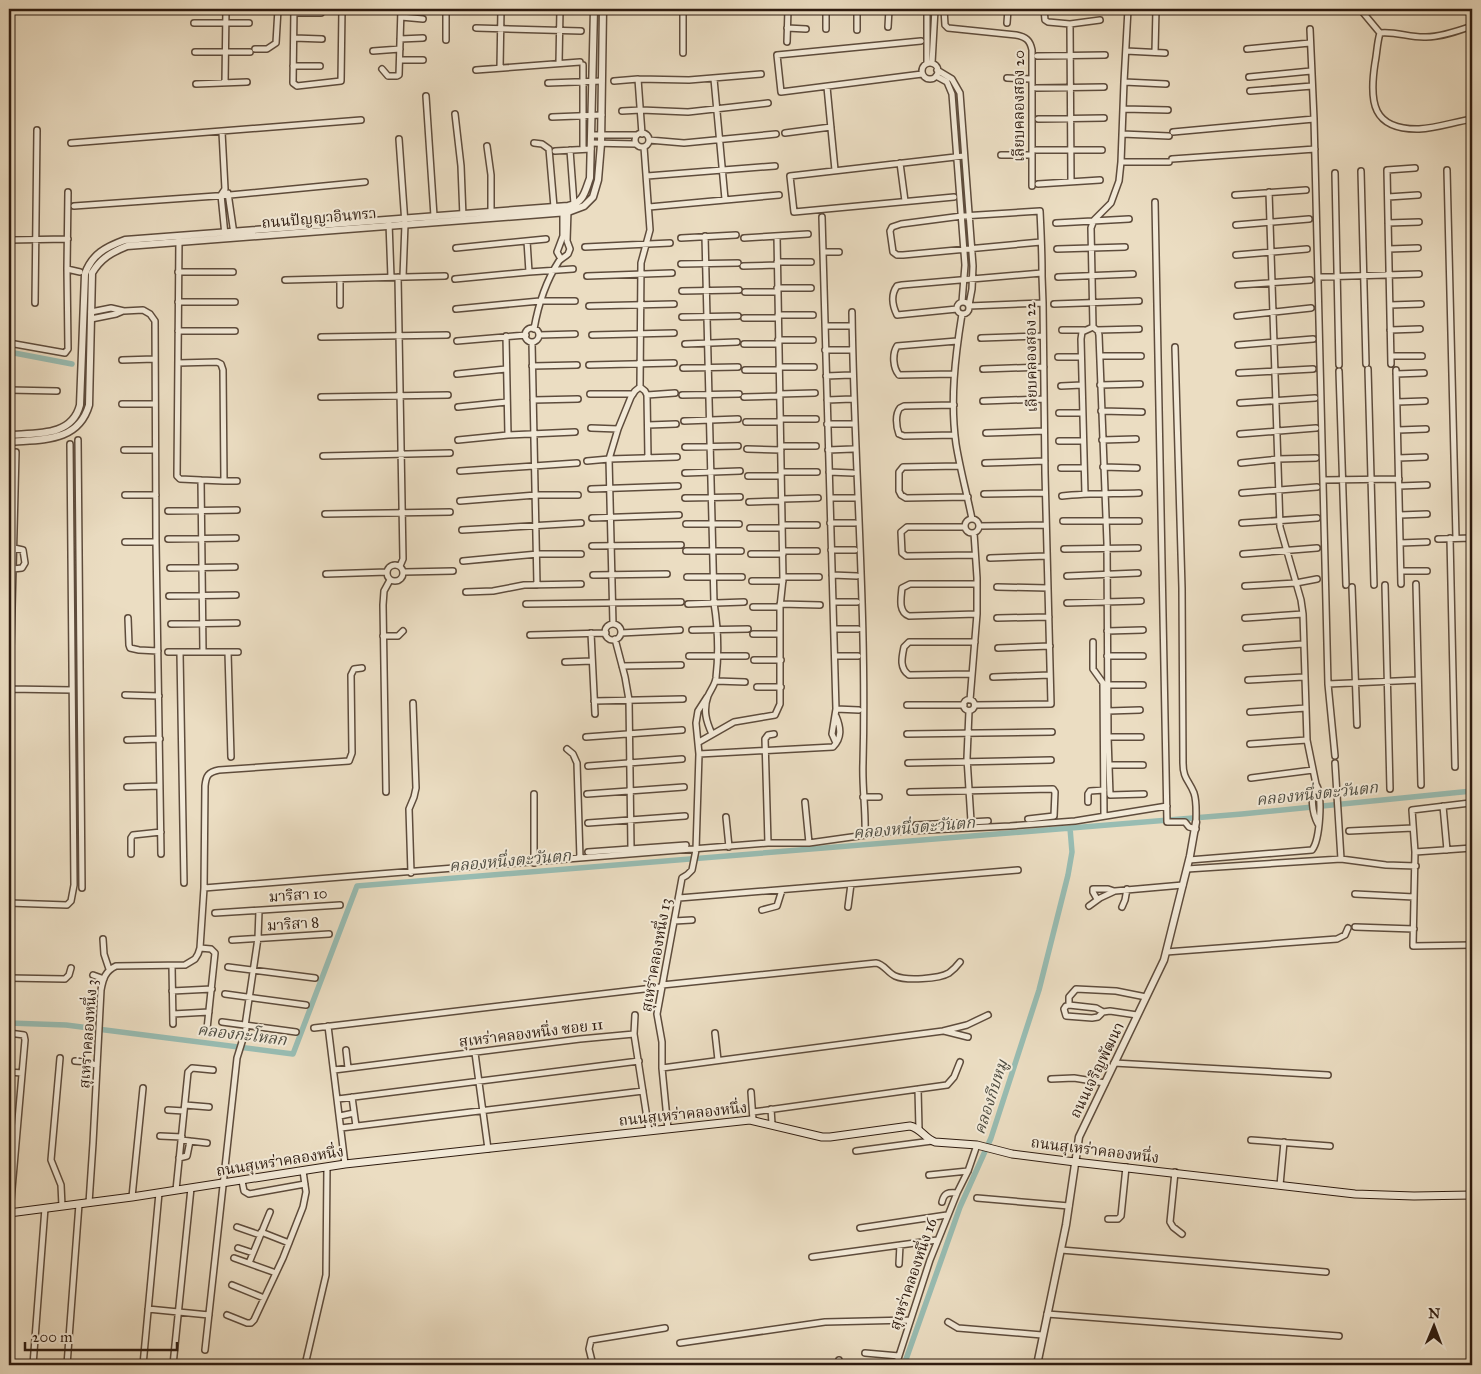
<svg xmlns="http://www.w3.org/2000/svg" width="1481" height="1374" font-family="'IM FELL Great Primer','Noto Serif Thai',serif">
	<style>
		.lines { fill: none; stroke-linecap: round; stroke-linejoin: round }
		.canal { stroke: #98bcb2; stroke-width: 5.5 }
		.minor-casing { stroke: #5e4c3c; stroke-width: 8 }
		.tertiary-casing { stroke: #5e4c3c; stroke-width: 9 }
		.secondary-casing { stroke: #2f1c10; stroke-width: 9 }
		.minor { stroke: #f2e9d7; stroke-width: 5 }
		.tertiary { stroke: #f2e9d7; stroke-width: 6 }
		.secondary { stroke: #f2e9d7; stroke-width: 7 }
		.labels { text-anchor: middle; stroke-width: 4; stroke-linejoin: round; paint-order: stroke }
		.street-label { font-size: 15px; fill: #2f1c10; stroke: #f2e9d7 }
		.water-label { font-size: 16px; font-style: italic; fill: #4e4c41; stroke: #f2e9d7 }
	</style>
	<rect width="100%" height="100%" fill="#ebddc2"/>
	<filter id="stains"><feTurbulence type="fractalNoise" baseFrequency=".004" numOctaves="4"/><feColorMatrix values="0 0 0 0 .2 0 0 0 0 .09 0 0 0 0 .02 0 0 0 .5 -.17"/></filter>
	<radialGradient id="worn" r=".72"><stop offset=".6" stop-color="#630" stop-opacity="0"/><stop offset="1" stop-color="#630" stop-opacity=".3"/></radialGradient>
	<g class="lines">
		<path class="canal" d="M9,352L72,364
			M9,1023L66,1025L293,1054L357,886L1242,814L1472,791
			M904,1365L960,1207L991,1138L1039,990L1068,875L1072,852L1070,828"/>
		<defs>
			<path id="minor" d="M294,9L293,83L297,86L341,81L342,9
				M446,9V40
				M927,9V63
				M944,9L945,25L948,28L1016,35C1026,37 1030,40 1032,50V186
				M1044,9L1045,20L1048,22L1070,24L1071,182
				M1360,9L1380,33C1377,43 1377,53 1375,63C1369,102 1372,130 1419,129C1437,128 1454,122 1472,119
				M294,13H321
				M401,17L423,19
				M194,23H249
				M1007,23L1008,9
				M1070,24L1100,20
				M888,27L889,9
				M476,28L581,31
				M787,28L806,29
				M826,29V9
				M1310,29L1314,119L1328,684L1335,756
				M857,30V9
				M1380,33C1395,31 1411,38 1426,37C1441,37 1458,31 1472,26
				M294,38L322,39
				M400,39L423,38
				M921,41L777,55L781,92L922,74
				M787,42L788,9
				M255,49H267L276,43L278,9
				M1247,49L1310,43
				M373,51L400,49
				M1126,51L1165,53
				M195,52H250
				M1155,52L1156,9
				M683,53V9
				M1037,56L1105,55
				M400,60H423
				M559,63L560,9
				M932,63L935,9
				M922 71a8 8 0 1 1 16 0a8 8 0 1 1-16 0Z
				M293,66H320
				M500,68L501,9
				M382,69L388,76H397L399,75L401,9
				M476,70L580,62
				M937,70L952,79L960,93L973,266L972,289L969,305
				M936,76L947,82L952,94L965,265L962,302
				M1249,77L1311,71
				M1007,78L1031,79
				M638,79L642,134
				M714,79L725,199
				M614,81L638,79L689,80L761,74
				M1124,82L1166,84
				M225,83L226,9
				M548,83L602,81
				M196,84L247,82
				M827,87L835,170
				M1036,88L1104,87
				M1250,91L1312,86
				M426,96L434,216
				M1123,109L1168,110
				M622,111L641,110L688,112L768,103
				M455,114L461,166L463,217
				M552,117L602,115
				M1038,119L1104,118
				M222,132L225,189L221,195L225,235
				M1173,132L1314,119
				M785,133L831,127
				M635 140a7 7 0 1 1 14 0a7 7 0 1 1-14 0Z
				M1122,134L1169,136
				M592,135H637
				M399,139L405,224L403,277
				M649,140L684,143L776,134
				M71,143L361,120
				M534,143L542,144L549,149L554,207
				M591,143L636,144
				M487,146L491,175V211
				M644,147L650,230L641,263L640,387L645,391L647,395L648,458
				M583,149V65
				M570,150L574,204
				M1036,150H1102
				M555,151L591,149
				M1001,155H1031
				M1172,159L1315,149
				M1121,162H1169
				M900,163L905,201
				M1447,170L1456,538
				M1361,171L1366,364
				M1335,173L1339,365
				M647,176L775,166
				M1038,184L1100,180
				M68,192L67,269L80,272
				M228,193L234,234
				M1235,195L1306,190
				M954,197L794,212L790,176L964,156
				M1388,197L1418,195
				M1155,202L1167,822H1185L1189,827L1196,829
				M74,206L230,195L365,182
				M649,207L779,195
				M822,217L836,709L832,734L836,743
				M389,223L391,277
				M1056,223L1129,219
				M1388,223L1419,222
				M1236,225L1309,219
				M705,236L714,603C718,628 719,652 716,678C715,685 711,689 708,696C703,710 706,721 712,734
				M681,238L736,235
				M744,238L808,234
				M179,239L177,476L180,479L201,480L203,652
				M9,240L68,239
				M527,241L529,272
				M585,247L670,243
				M456,248L546,239
				M1057,249L1125,247
				M1389,249L1418,248
				M823,252H839
				M1236,255L1307,249
				M561,259L557,252L563,236V210
				M777,262H811
				M681,264L738,263
				M743,266L777,265
				M178,272H233
				M587,276L672,273
				M398,277L403,559L400,566
				M1058,277L1133,274
				M1318,277L1419,274
				M455,279L529,272L573,269
				M285,280L445,276
				M1238,285L1310,280
				M777,288H811
				M682,291L739,290
				M745,292H777
				M957 308a6 6 0 1 1 12 0a6 6 0 1 1-12 0Z
				M178,302H235
				M35,303L37,130
				M1054,304L1139,301
				M340,305V279
				M1390,305L1421,304
				M589,306L674,304
				M969,306L1043,303
				M456,309L540,301H575
				M957,309L897,315C892,305 891,294 897,286L902,285L1042,273
				M91,312L111,308L124,311L143,310L150,314L155,321L156,542L161,854
				M852,312C854,463 867,613 863,763C862,787 866,811 865,835
				M962,314C955,357 950,401 956,444C960,469 967,494 972,519
				M778,315H813
				M1237,316L1311,308
				M682,317L738,316
				M744,318H778
				M91,319L116,314L123,311
				M825,326H850
				M1093,327L1098,331L1099,335L1107,543L1108,737H1141
				M1093,327L1091,228L1094,220L1111,203L1119,181L1121,162L1124,82L1128,9
				M525 335a7 7 0 1 1 14 0a7 7 0 1 1-14 0Z
				M534,329C538,306 546,281 559,261C562,258 565,257 568,254L570,249L567,241L568,210
				M1062,330H1084
				M1097,330L1139,329
				M1390,330L1420,329
				M178,331H235
				M539,335L575,334
				M592,335L674,333
				M506,336L508,435
				M321,337L447,335
				M981,338L1043,336
				M778,340H813
				M457,341L526,335
				M532,342L537,585
				M9,343L65,353L68,349L67,269
				M685,344L737,342
				M744,344H778
				M1238,345L1313,339
				M1175,347L1182,588L1183,763C1183,779 1189,780 1194,793C1197,802 1196,813 1196,822
				M825,350H850
				M1100,356H1141
				M1391,356H1422
				M1058,357H1081
				M122,360L155,359
				M178,363L217,362L221,364L223,370L224,481L201,480
				M1391,364L1387,170L1415,168
				M589,365L674,363
				M532,366L577,365
				M779,367H814
				M683,368L738,367
				M983,369L1044,367
				M1368,369L1374,585
				M745,370H779
				M1396,370L1401,584
				M1339,371L1346,585
				M1239,373L1313,369
				M457,374L506,369
				M954,374L899,375C893,368 892,354 897,346L957,341
				M1396,374L1424,373
				M826,376L851,375
				M1100,385L1140,384
				M1061,386L1082,385
				M9,390L57,391
				M590,394H633
				M779,394L815,393
				M647,395L675,393
				M682,395L739,394
				M321,397L448,395
				M744,397L780,396
				M533,400L578,399
				M827,400L852,399
				M983,401L1044,399
				M1397,402L1425,401
				M1240,403L1315,398
				M122,404H155
				M954,405L904,406L900,408C895,414 896,426 899,434L904,436L955,435
				M458,407L507,402
				M1101,411L1142,412
				M1059,413H1082
				M780,419H816
				M684,421L738,419
				M746,422H780
				M827,424H852
				M648,425L676,424
				M591,428L618,429
				M1398,430L1426,429
				M986,433L1044,431
				M1240,434L1316,428
				M78,440L82,888
				M458,440L508,435L575,432
				M1102,440L1136,439
				M1059,441H1083
				M781,446H816
				M685,447L738,446
				M747,449L781,450
				M124,450H155
				M828,450L853,449
				M323,456L450,453
				M1398,458L1425,457
				M587,461L609,459L677,457
				M985,463L1045,461
				M1241,463L1278,459L1316,458
				M960,466L903,467L899,472V491L901,495L906,498L968,497
				M1103,467L1137,468
				M1061,468H1084
				M460,471L577,463
				M781,472H817
				M829,472L853,473
				M685,473L740,471
				M748,476H781
				M1323,480L1399,479
				M224,481H237
				M1399,486L1427,485
				M591,489L678,486
				M1242,493L1317,487
				M984,494L1045,493
				M1085,494L1081,339L1082,332L1093,327
				M125,495H156
				M1062,496C1088,493 1113,494 1139,493
				M685,498L740,497
				M830,498H855
				M782,499L818,498
				M460,501L536,495H578
				M749,502L782,501
				M168,511L237,510
				M325,514L450,512
				M1400,515L1427,514
				M592,518L679,515
				M965 526a7 7 0 1 1 14 0a7 7 0 1 1-14 0Z
				M1063,521H1139
				M830,523H855
				M1242,523L1317,518
				M686,524H739
				M782,525H817
				M979,526L1046,525
				M965,527H907L901,532L902,553L906,556L975,555
				M750,528H782
				M462,530L581,523
				M1450,538L1455,767
				M1471,538L1472,580
				M168,539L236,538
				M1438,539L1472,538
				M125,542H156
				M1400,543L1427,542
				M592,546L681,545
				M1064,549L1138,548
				M831,550H855
				M686,551H741
				M783,551H817
				M751,554H783
				M1243,554L1317,548
				M990,558L1047,556
				M463,561L538,554H581
				M387 573a8 8 0 1 1 16 0a8 8 0 1 1-16 0Z
				M170,568L235,567
				M13,569L22,568L25,563L23,550L14,548
				M1401,571H1427
				M404,572L453,571
				M326,574L387,572
				M593,575L667,574
				M832,575L857,576
				M1067,576L1138,573
				M687,577H742
				M783,577H819
				M752,581H783
				M1416,584L1421,785
				M1385,585L1390,789
				M1245,586L1296,583L1317,579
				M997,587L1048,588
				M1352,587L1357,725
				M466,592L493,591L524,585L581,584
				M169,596L236,595
				M833,602H857
				M1067,603L1141,601
				M526,604L681,602
				M688,604L744,602
				M780,604L820,605
				M753,607H780
				M977,614L909,616C898,612 901,598 902,588L910,584H977
				M128,618L129,645L130,648L139,650L158,651
				M997,618L1049,617
				M1245,618L1303,614
				M171,624L237,623
				M613,624L609,459L618,429L631,397L635,391L640,387
				M605 632a8 8 0 1 1 16 0a8 8 0 1 1-16 0Z
				M834,629H858
				M692,630L748,629
				M1107,631L1143,630
				M591,633L595,714
				M621,633L680,630
				M753,634H780
				M530,635L606,633
				M383,636H398L403,631
				M615,639L625,677L629,700L631,848
				M1093,642V669L1103,683L1104,815
				M998,648L1050,646
				M1246,648L1303,644
				M168,652H238
				M228,652L231,757
				M180,653L184,883
				M689,656H746
				M835,656H858
				M1107,656H1143
				M754,660H781
				M565,662L592,661
				M622,666L681,665
				M971,674L909,675C899,668 902,657 904,647L909,642H975
				M993,677L1050,675
				M1248,680L1304,677
				M716,681L745,682
				M1328,684L1418,680
				M1108,685H1143
				M757,687H781
				M9,689L72,690
				M125,695L159,696
				M963.5 705a5.5 5.5 0 1 1 11 0a5.5 5.5 0 1 1-11 0Z
				M970,700L977,614V578L974,533
				M594,701L683,699
				M907,705H964
				M975,705L1051,704L1045,473L1043,303L1042,276V273C1042,252 1041,231 1040,211L962,216L901,224L892,227L890,231L893,252L897,255H903L1041,242
				M836,709L859,710
				M969,711L967,758L971,821
				M1108,711L1140,710
				M1250,712L1306,708
				M9,725L16,452
				M907,734L1052,732
				M586,737L682,730
				M1108,737L1110,795L1144,794
				M127,740L160,739
				M699,742L734,722L775,715L780,704V607L783,579L777,236
				M1250,744L1307,740
				M567,749L573,754L577,763L580,858
				M699,754L833,747C842,738 841,728 836,716
				M908,763L1051,760
				M1335,763L1341,859
				M1109,765H1143
				M588,766L682,759
				M1251,778L1313,770
				M1316,784C1310,795 1312,813 1318,824
				M127,787L160,786
				M386,792L383,605L384,591L390,580
				M910,792L1053,789L1055,792L1054,816L1028,819
				M534,794V863
				M587,794L684,787
				M863,797H879
				M805,802L809,843
				M1088,802V794L1090,791L1104,790
				M1443,806L1447,850
				M726,817L729,847
				M588,823L685,816
				M916,825L988,821
				M1349,831L1413,828
				M768,843L765,739L768,735L774,734
				M1472,848L1415,852L1413,946L1472,945
				M588,852L686,845
				M1415,852L1412,810L1470,803L1472,824
				M131,854V838L133,835L161,832
				M1189,860L1312,850C1320,840 1323,795 1316,784L1307,740L1303,614L1301,600L1280,527L1269,192
				M1187,869L1341,859L1386,865L1416,866
				M411,873L409,809L414,797L416,788L413,703
				M204,888L768,843H809L887,832L1010,826L1075,821L1167,806
				M1355,894L1414,897
				M679,898L1018,870
				M1097,899L1093,892V889H1108L1114,891
				M9,903L67,905L71,901L74,885L70,444
				M1089,906L1100,898L1115,891L1183,885
				M848,907L851,884
				M1122,907L1125,900L1127,889
				M762,910L777,906L782,890
				M215,913L340,905
				M674,921L692,920
				M1355,927L1414,929
				M103,939L104,954L109,969
				M232,940L329,934
				M200,948L211,949L215,953L207,1029
				M1166,952L1337,939L1345,935L1348,928
				M172,966L173,1024
				M228,967L315,978
				M93,975L104,979
				M9,978L65,979L69,975L71,968
				M662,985L876,963C884,964 888,973 895,976C906,981 939,979 949,973C953,970 957,966 960,962
				M172,991L212,989
				M225,994L306,1005
				M1069,1005V997L1076,989L1116,991L1146,997
				M1103,1012L1096,1008L1069,1005L1066,1006L1064,1009L1066,1016L1092,1018L1098,1017L1103,1012L1110,1011L1137,1015
				M173,1014L209,1012
				M635,1015L634,1034L649,1131
				M222,1022L296,1032
				M245,1026L258,938L259,911
				M328,1026L345,1164
				M314,1028L661,987
				M944,1031L968,1037
				M9,1033L24,1035L25,1040L10,1212
				M715,1033L718,1060
				M346,1050L348,1068
				M475,1053L488,1149
				M60,1058L51,1160L61,1185L62,1206
				M75,1061L89,1062L97,1066
				M1114,1063L1328,1075
				M662,1068L943,1031L967,1025L988,1015
				M334,1070L580,1039L634,1034
				M9,1072L22,1073
				M1051,1079L1074,1078L1105,1083
				M918,1089L919,1129
				M751,1092L753,1120
				M352,1097L356,1126
				M338,1099L639,1061
				M185,1105L209,1107
				M771,1109L772,1124
				M168,1110L184,1111
				M753,1112L947,1085L954,1077L960,1062
				M340,1116L354,1113
				M341,1128L643,1091
				M668,1129L662,1068V1042L657,1014L682,878L687,875L692,870L696,850L699,754L696,723L698,711L707,697
				M160,1136L182,1137
				M181,1140L207,1143
				M1251,1140L1330,1146
				M856,1151L932,1141
				M179,1158L187,1156L190,1141
				M1175,1172L1170,1222L1173,1227L1182,1234
				M929,1175L968,1171
				M242,1181L244,1191L249,1194L305,1184
				M1280,1185L1284,1142
				M176,1190L188,1072L192,1068L213,1070
				M957,1193L968,1171L977,1145
				M132,1197L143,1088
				M977,1198L1069,1206
				M89,1203L93,1143L101,990C103,979 105,971 116,966L185,965L195,959L198,954L200,948L204,888L205,786C206,776 208,772 219,770L349,761L352,753L351,675L354,669L362,668
				M1108,1219H1118L1121,1216L1126,1167
				M237,1227L260,1235
				M860,1228L947,1215
				M261,1232L289,1243
				M238,1248L253,1253
				M1061,1250L1326,1272
				M812,1257L937,1240
				M234,1258L276,1273
				M249,1263L270,1212
				M899,1264L900,1245
				M232,1285L264,1298
				M148,1309L209,1315
				M1047,1314L1339,1336
				M227,1315L247,1323H251L254,1320L283,1258L303,1207L306,1192L303,1171
				M948,1322L958,1328L1042,1335
				M680,1343L825,1322L910,1320
				M205,1350L237,1058L246,1029L245,1025
				M865,1353L899,1356
				M839,1360L840,1365
				M33,1365L45,1208
				M67,1365L79,1204
				M143,1365L159,1193
				M173,1365L191,1188
				M305,1365L326,1275L327,1167
				M593,1365L589,1349L591,1340L665,1328
				M634,1365L654,1363
				M896,1365L930,1260L957,1193C948,1192 944,1193 942,1202"/>
			<path id="tertiary" d="M9,435C36,433 72,437 80,405L85,274C92,254 106,247 125,240L568,206C584,203 585,191 590,178L594,9
				M9,442C41,439 78,443 89,405L92,273C101,258 112,252 127,246L568,212L584,206L593,197L598,180L601,144L603,9
				M1037,1365L1066,1225L1079,1137L1164,960L1190,856L1196,822"/>
			<path id="secondary" d="M9,1213L132,1197L345,1164L750,1120L822,1137H830L910,1126C921,1128 925,1139 935,1142L977,1145L1012,1154L1075,1162L1355,1194L1414,1196L1472,1195"/>
		</defs>
		<use href="#minor" class="minor-casing"/>
		<use href="#tertiary" class="tertiary-casing"/>
		<use href="#secondary" class="secondary-casing"/>
		<use href="#minor" class="minor"/>
		<use href="#tertiary" class="tertiary"/>
		<use href="#secondary" class="secondary"/>
	</g>
	<g class="labels">
		<g class="street-label">
			<text transform="translate(1019 106) rotate(-90)" y="5">เลียบคลองสอง 20</text>
			<text transform="translate(319 218) rotate(-5)" y="5">ถนนปัญญาอินทรา</text>
			<text transform="translate(1031 357) rotate(-91)" y="5">เลียบคลองสอง 22</text>
			<text transform="translate(298 895) rotate(-4)" y="5">มาริสา 10</text>
			<text transform="translate(293 924) rotate(-4)" y="5">มาริสา 8</text>
			<text transform="translate(656 955) rotate(-80)" y="5">สุเหร่าคลองหนึ่ง 13</text>
			<text transform="translate(531 1033) rotate(-7)" y="5">สุเหร่าคลองหนึ่ง ซอย 11</text>
			<text transform="translate(88 1034) rotate(-86)" y="5">สุเหร่าคลองหนึ่ง 3</text>
			<text transform="translate(1097 1070) rotate(-64)" y="5">ถนนเจริญพัฒนา</text>
			<text transform="translate(683 1114) rotate(-6)" y="5">ถนนสุเหร่าคลองหนึ่ง</text>
			<text transform="translate(1095 1150) rotate(7)" y="5">ถนนสุเหร่าคลองหนึ่ง</text>
			<text transform="translate(280 1161) rotate(-9)" y="5">ถนนสุเหร่าคลองหนึ่ง</text>
			<text transform="translate(913 1274) rotate(-71)" y="5">สุเหร่าคลองหนึ่ง 16</text>
		</g>
		<g class="water-label">
			<text transform="translate(1317 793) rotate(-6)" y="6">คลองหนึ่งตะวันตก</text>
			<text transform="translate(914 827) rotate(-5)" y="6">คลองหนึ่งตะวันตก</text>
			<text transform="translate(510 860) rotate(-5)" y="6">คลองหนึ่งตะวันตก</text>
			<text transform="translate(242 1034) rotate(7)" y="6">คลองกะโหลก</text>
			<text transform="translate(990 1097) rotate(-72)" y="6">คลองกีบหมู</text>
		</g>
	</g>
	<rect width="1481" height="1374" fill="none" stroke="#ebddc2" stroke-width="30"/>
	<rect x="10" y="10" width="1461" height="1354" fill="none" stroke="#2f1c10" stroke-width="2.5"/>
	<rect x="15" y="15" width="1451" height="1344" fill="none" stroke="#2f1c10"/>
	<g transform="translate(1434 1326) rotate(1)" stroke="#f2e9d7" stroke-width="4" paint-order="stroke">
	<path d="M0-4L9 19L0 12L-9 19Z" fill="#2f1c10"/>
	<text y="-8" font-size="14" font-weight="bold" text-anchor="middle" fill="#2f1c10">N</text>
	</g>
	<path d="M25 1342v8h152v-8" fill="none" stroke="#2f1c10" stroke-width="2.5"/>
	<text x="32" y="1342" font-size="15" fill="#2f1c10" stroke="#f2e9d7" stroke-width="4" paint-order="stroke">200 m</text>
	<rect width="100%" height="100%" filter="url(#stains)"/>
	<rect width="100%" height="100%" fill="url(#worn)"/>
</svg>
